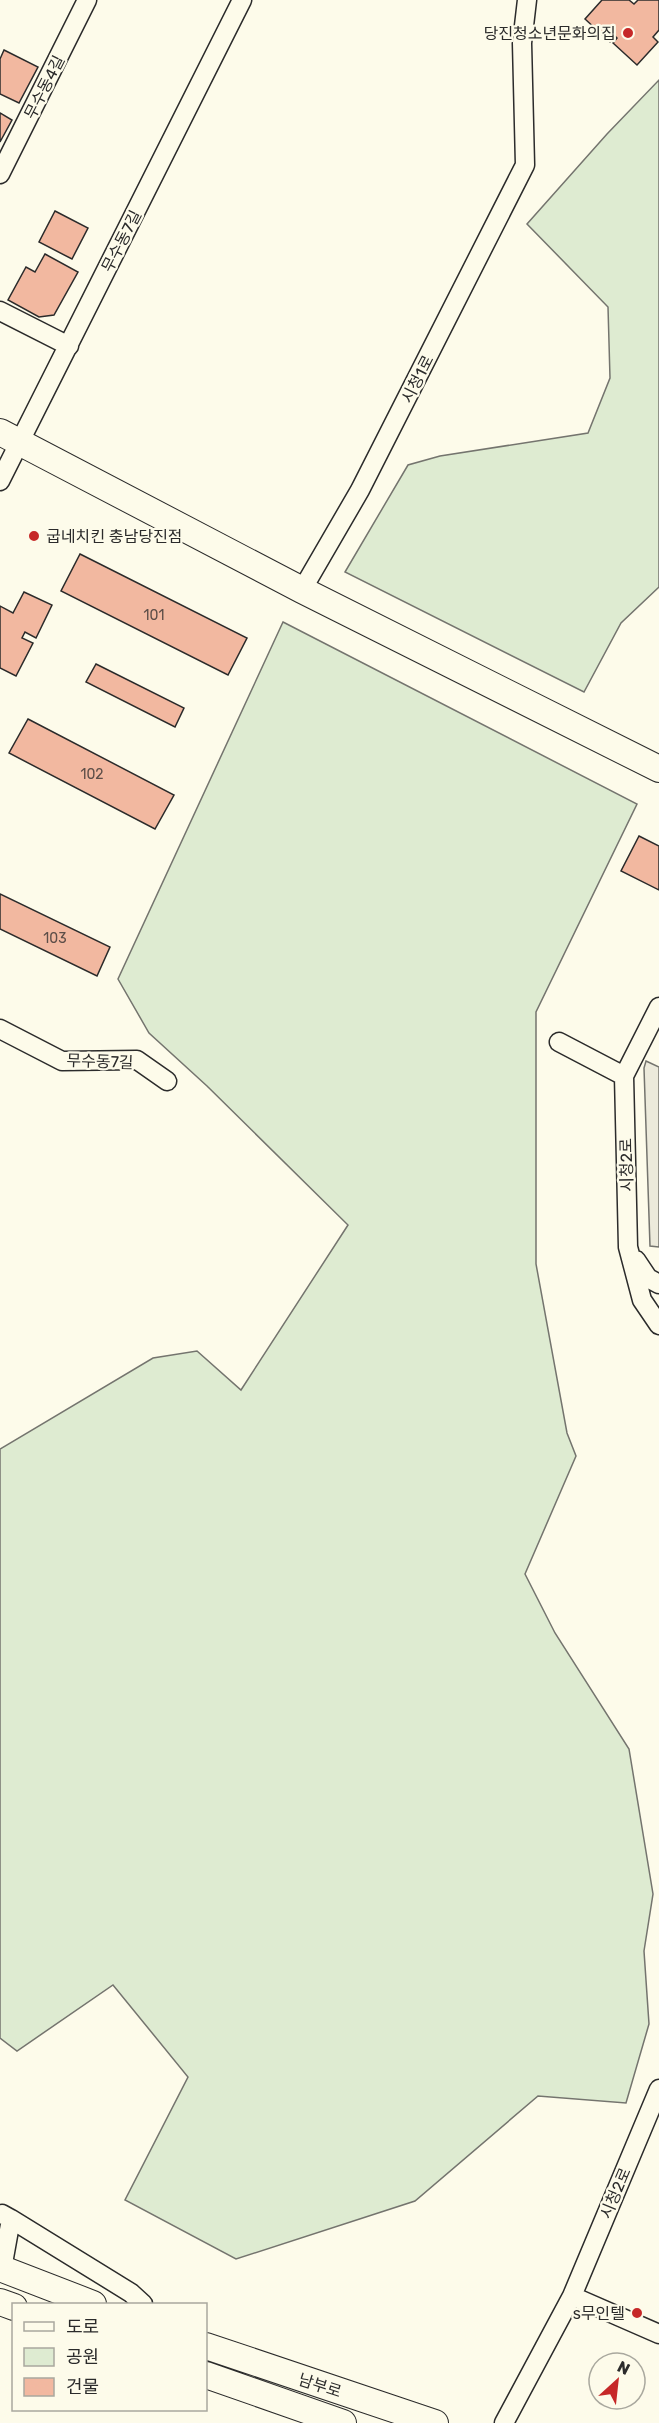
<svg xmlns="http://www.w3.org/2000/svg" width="659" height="2423" font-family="Rubik,'Noto Sans KR',sans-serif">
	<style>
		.green { fill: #deebd1; stroke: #74746e; stroke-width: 1.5 }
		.parking { fill: #eceadb; stroke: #74746e; stroke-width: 1.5 }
		.building { fill: #f2b8a0; stroke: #2b2b2b; stroke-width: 1.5 }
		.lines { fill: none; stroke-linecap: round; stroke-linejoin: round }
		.street-casing { stroke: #2b2b2b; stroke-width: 21 }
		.secondary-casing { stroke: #2b2b2b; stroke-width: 28 }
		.street { stroke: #fdfbea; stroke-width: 18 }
		.secondary { stroke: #fdfbea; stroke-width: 26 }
		.poi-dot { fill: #c62828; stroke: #fdfbea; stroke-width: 2 }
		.labels { text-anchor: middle; stroke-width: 4.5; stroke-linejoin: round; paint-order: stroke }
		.number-label { font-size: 14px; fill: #5d4e48 }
		.poi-label { font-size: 16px; fill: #2b2b2b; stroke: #fdfbea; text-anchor: end }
		.street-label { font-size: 16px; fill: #2b2b2b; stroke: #fdfbea }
	</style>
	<rect width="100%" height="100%" fill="#fdfbea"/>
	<path class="green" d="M659,80V587L621,623L584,692L345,572L408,465L440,456L588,433L610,378L608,307L527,224L607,134Z
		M283,622L637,804L536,1012V1264L567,1433L576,1456L525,1574L555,1633L629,1749L653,1894L644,1951L649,2024L626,2103L538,2096L415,2201L236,2259L125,2200L188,2077L113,1985L17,2051L0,2038V1449L153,1358L197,1351L241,1390L348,1225L207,1086L149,1033L118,979Z"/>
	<path class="parking" d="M646,1061L659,1067V1247L650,1246L644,1068Z"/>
	<path class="building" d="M602,0H629L634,4L638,0H659V30L653,37L658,42L637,65L613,43L617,38L615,36L610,42L585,19Z
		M4,50L38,67L19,103L0,94V59Z
		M0,113L12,120L0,142Z
		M55,211L88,228L72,259L39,242Z
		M45,254L78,272L54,315L39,317L8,300L26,267L35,272Z
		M80,554L247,638L228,675L61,591Z
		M24,592L52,605L36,638L25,632L22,638L33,643L16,676L0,668V606L13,613Z
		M96,664L184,708L175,727L86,682Z
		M28,719L174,795L155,829L9,753Z
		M639,836L659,846V890L621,871Z
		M0,894L110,947L97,976L0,929Z"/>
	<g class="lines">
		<defs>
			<path id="street" d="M0,174L87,0
				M0,311L69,346
				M0,481L242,0
				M302,590L360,490L525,165L522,43L527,0
				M659,1007L624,1076L628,1247L642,1300L659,1325
				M0,1029L62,1061L137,1060L167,1081
				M559,1042L624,1076
				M636,1260L648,1278L659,1284
				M11,2219L131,2293L143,2304
				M2,2269L11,2219L2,2214
				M572,2296L659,2334
				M504,2423L572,2296L659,2089"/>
			<path id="secondary" d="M0,432L302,590L659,769
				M0,2268L93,2304
				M0,2302L14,2307
				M206,2346L435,2423
				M206,2375L343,2423"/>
		</defs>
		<use href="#street" class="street-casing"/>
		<use href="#secondary" class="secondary-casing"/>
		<use href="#street" class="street"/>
		<use href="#secondary" class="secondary"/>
	</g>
	<g class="poi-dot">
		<circle cx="628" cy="33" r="6"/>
		<circle cx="34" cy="536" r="6"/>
		<circle cx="637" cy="2313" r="6"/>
	</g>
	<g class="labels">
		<g class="number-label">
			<text x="154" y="620">101</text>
			<text x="92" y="779">102</text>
			<text x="55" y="943">103</text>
		</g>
		<g class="poi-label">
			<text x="616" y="39">당진청소년문화의집</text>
			<text x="46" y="542" text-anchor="start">굽네치킨 충남당진점</text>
			<text x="625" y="2319">s무인텔</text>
		</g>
		<g class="street-label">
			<text transform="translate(44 87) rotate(-63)" y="6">무수동4길</text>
			<text transform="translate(121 241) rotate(-63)" y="6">무수동7길</text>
			<text transform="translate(417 379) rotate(-63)" y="6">시청1로</text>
			<text transform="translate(100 1061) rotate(2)" y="6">무수동7길</text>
			<text transform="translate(626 1165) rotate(-91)" y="6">시청2로</text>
			<text transform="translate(615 2193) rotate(-67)" y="6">시청2로</text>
			<text transform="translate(320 2385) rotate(18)" y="6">남부로</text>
		</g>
	</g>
	<rect x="12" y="2303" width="195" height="108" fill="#fdfbea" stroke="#a9a89e" stroke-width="1.5"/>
	<rect x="24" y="2322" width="30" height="9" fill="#fdfbea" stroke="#a9a89e" stroke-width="1.5"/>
	<text x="66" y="2333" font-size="18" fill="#2b2b2b">도로</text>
	<rect x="24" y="2348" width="30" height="18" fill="#deebd1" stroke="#a9a89e" stroke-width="1.5"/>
	<text x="66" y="2363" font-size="18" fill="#2b2b2b">공원</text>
	<rect x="24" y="2378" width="30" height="18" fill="#f2b8a0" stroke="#a9a89e" stroke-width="1.5"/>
	<text x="66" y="2393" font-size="18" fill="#2b2b2b">건물</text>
	<g transform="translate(617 2381) rotate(27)"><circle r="28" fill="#fdfbea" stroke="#a9a89e" stroke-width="1.5"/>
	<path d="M0-4.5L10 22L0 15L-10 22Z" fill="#c62828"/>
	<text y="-9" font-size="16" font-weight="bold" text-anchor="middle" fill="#2b2b2b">N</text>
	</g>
</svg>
